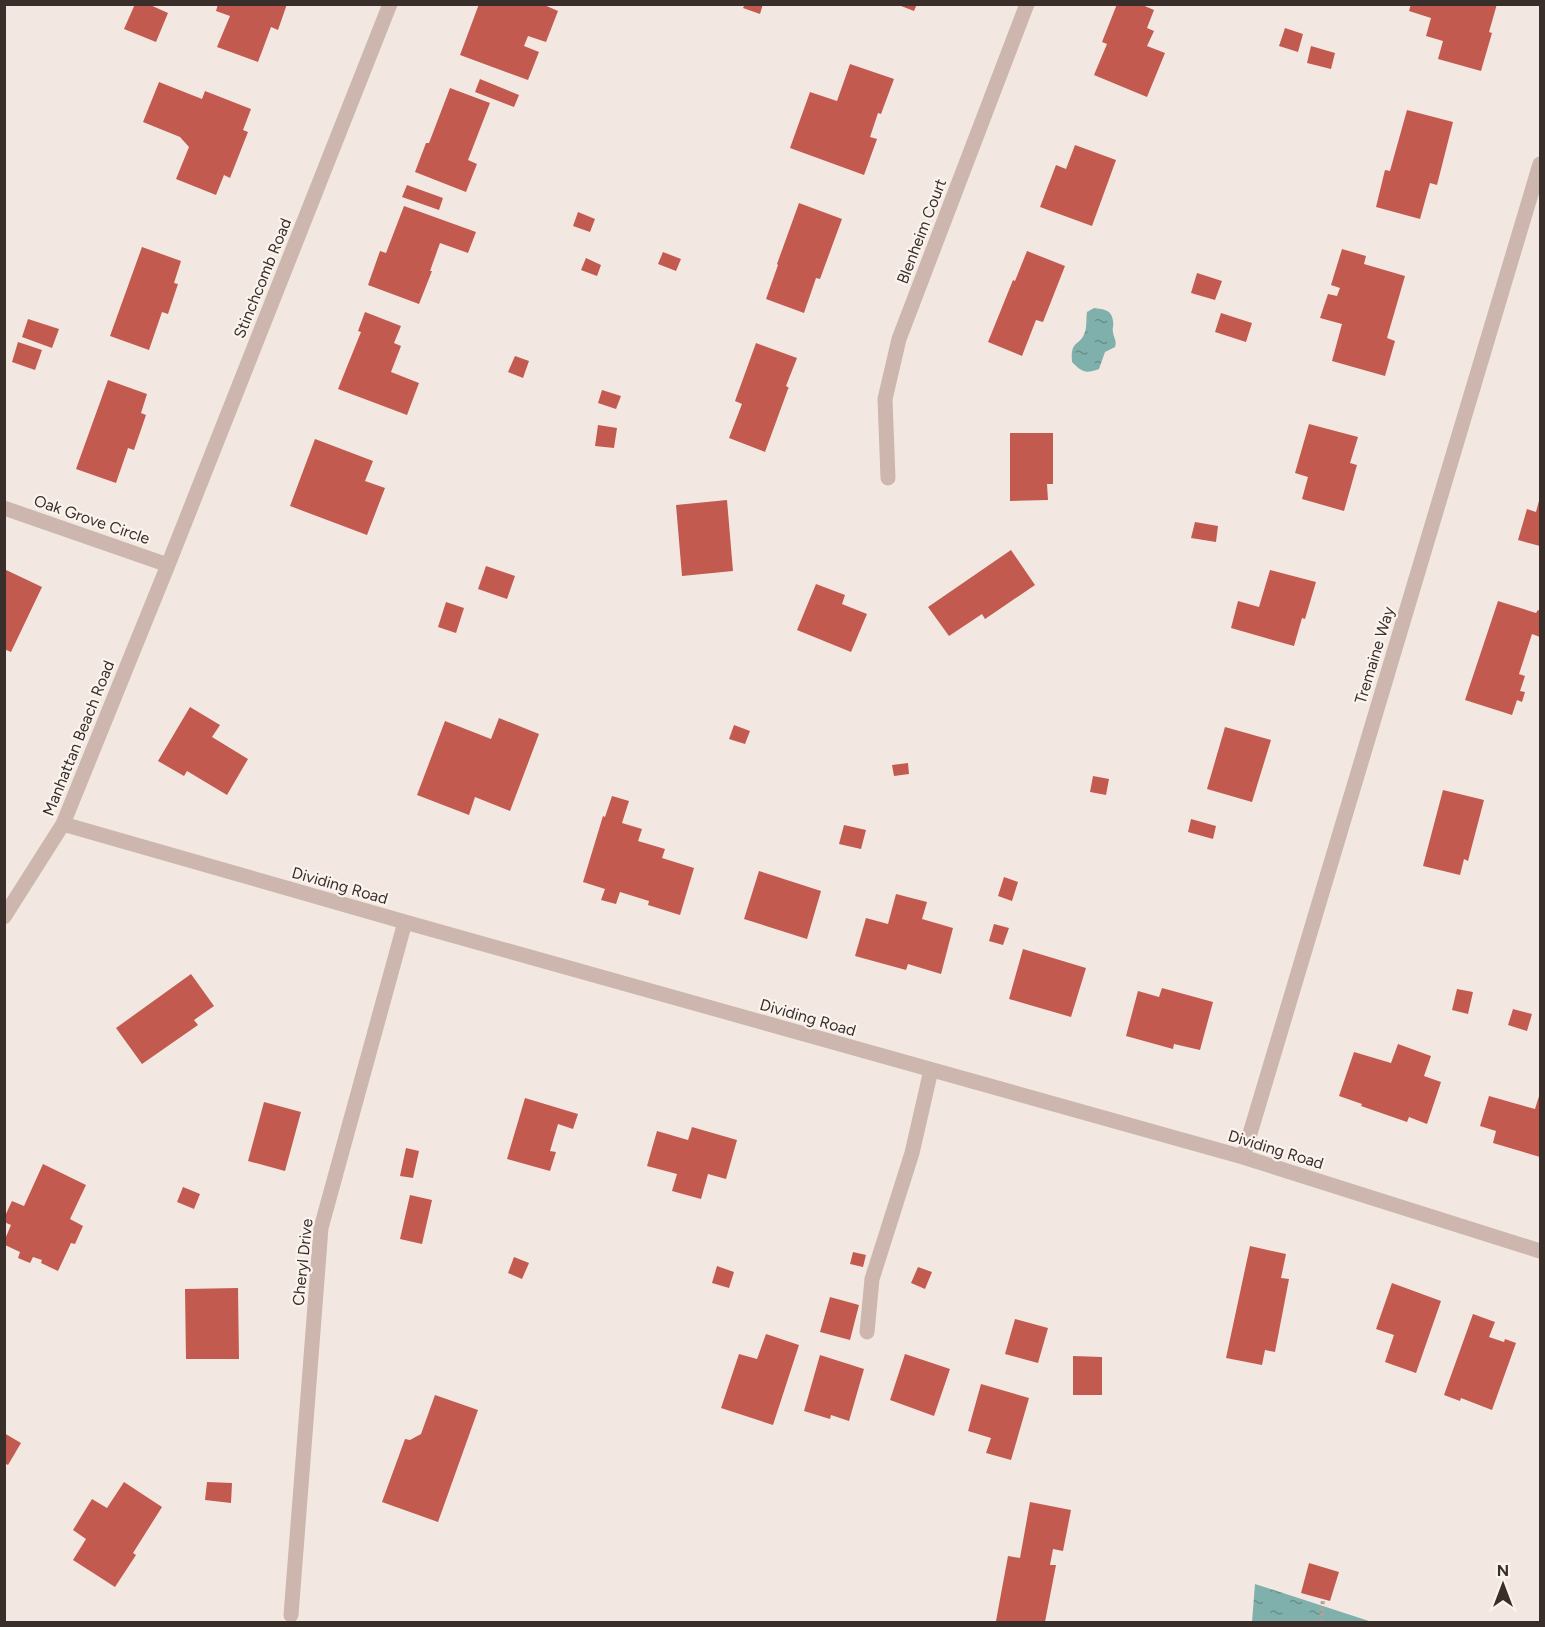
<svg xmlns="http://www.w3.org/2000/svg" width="1545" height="1627" font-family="Figtree,sans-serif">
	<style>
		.water { fill: url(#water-ripples) }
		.building { fill: #c35a4f }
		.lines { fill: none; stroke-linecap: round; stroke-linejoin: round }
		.path { stroke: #b7a097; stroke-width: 4; stroke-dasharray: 3 3; stroke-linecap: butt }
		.minor { stroke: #ccb6ad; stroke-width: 15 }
		.labels { text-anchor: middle; stroke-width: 4.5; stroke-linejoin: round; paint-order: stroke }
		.street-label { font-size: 16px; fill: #3a2e2b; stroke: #faf3ee }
	</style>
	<defs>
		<pattern id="water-ripples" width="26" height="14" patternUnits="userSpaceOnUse" patternTransform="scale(1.5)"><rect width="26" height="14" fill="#80b0ab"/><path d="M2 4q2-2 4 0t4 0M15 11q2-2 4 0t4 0" fill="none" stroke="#6a908b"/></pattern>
	</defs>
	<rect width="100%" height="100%" fill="#f3e8e1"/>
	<path class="water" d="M1094,308C1104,309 1112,310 1113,321C1114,325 1112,329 1113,332C1114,339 1117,340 1115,347L1105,352L1099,369C1085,374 1082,372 1072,362C1070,339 1080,347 1085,332C1087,326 1086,318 1087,312Z
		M1255,1584L1372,1622H1373H1252Z"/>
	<path class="building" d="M135,4H148L168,13L156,42L124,29Z
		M218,4H287L278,30L271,27L258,62L217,47L230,16L216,11Z
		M479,4H542L558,11L546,42L528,36L524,46L539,52L528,80L460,55Z
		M745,4H763L760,14L743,8Z
		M896,4H917L914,11Z
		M1117,4H1140L1154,10L1147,28L1154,31L1147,46L1165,53L1147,97L1094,75L1107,44L1102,42Z
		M1411,4H1497L1489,32L1492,33L1481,71L1438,59L1443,41L1426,36L1431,18L1409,11Z
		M1285,28L1303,34L1298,52L1279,46Z
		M1311,46L1335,53L1331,69L1307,63Z
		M850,64L894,79L881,114L878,113L870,137L877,139L864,175L790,148L810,92L837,101Z
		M480,79L519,95L514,107L475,92Z
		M159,82L202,99L205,91L251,109L243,130L248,132L230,178L224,175L216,195L176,179L189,147L180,137L143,122Z
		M450,88L490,103L468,160L477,164L466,192L415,172L426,143H429Z
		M1407,110L1453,122L1437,185L1430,183L1420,219L1376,207L1385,170L1390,171Z
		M1075,145L1116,160L1092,226L1040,207L1056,165L1066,169Z
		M407,185L443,198L439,210L402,197Z
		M799,203L842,219L820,279L816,278L804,313L766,299L778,265L777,264Z
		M404,206L476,232L468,253L440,243L430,271H432L419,304L368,285L380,251L386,253Z
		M578,212L595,219L590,232L573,226Z
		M142,247L181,261L174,283L178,284L168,314L162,312L149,350L110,336Z
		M1342,249L1366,256L1364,264L1405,276L1387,338L1395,341L1385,376L1332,361L1342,324L1320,318L1328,294L1337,296L1340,288L1331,285Z
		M1027,251L1065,266L1043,322L1036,320L1022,356L988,342L1011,285L1013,280L1015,281Z
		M663,252L681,259L676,271L658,264Z
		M586,258L601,265L597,276L581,270Z
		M1197,273L1222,281L1215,300L1191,293Z
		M365,312L401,326L394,343L401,346L391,372L419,383L407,415L338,389L361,332L358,331Z
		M1221,313L1252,323L1246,342L1215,332Z
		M28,319L59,329L52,348L22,337Z
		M18,342L42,350L35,370L12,362Z
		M756,343L797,358L786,386L789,388L788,389L765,452L729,438L742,404L735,401Z
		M515,356L529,361L523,378L508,372Z
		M108,380L147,394L141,413L146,415L134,450L128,448L116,483L76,469Z
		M602,390L621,396L616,409L598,403Z
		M1309,424L1358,437L1350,463L1357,465L1344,511L1302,499L1308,477L1295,473Z
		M598,425L617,428L614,448L595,446Z
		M1010,433H1053V484H1047L1048,500L1010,501Z
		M315,439L373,461L365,481L385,488L367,535L290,506Z
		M1540,497V546L1518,540L1527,509L1536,512Z
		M727,500L733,571L682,576L676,505Z
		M1195,522L1218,526L1216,542L1191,538Z
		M1011,550L1035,585L985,619L982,614L949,636L928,607Z
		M486,566L515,576L507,599L478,589Z
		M4,569L42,587L11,652L4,649Z
		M1270,570L1316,582L1305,619L1302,618L1294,646L1231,628L1238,601L1259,607Z
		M816,584L845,595L842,604L867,614L851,652L797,630Z
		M1498,601L1536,613L1538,610L1540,611V637L1532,634L1519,674L1525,676L1520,691L1525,692L1522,702L1517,700L1512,715L1465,700Z
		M446,602L464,608L456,633L438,627Z
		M190,707L220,725L212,737L248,759L227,795L187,771L184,776L158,761Z
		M499,718L539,734L510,811L475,797L469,815L417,795L445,721L491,739Z
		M734,725L750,731L745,744L729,739Z
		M1225,727L1271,740L1252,802L1207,789Z
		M908,763L909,774L894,776L892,765Z
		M1093,776L1109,779L1106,795L1090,792Z
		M1443,790L1484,800L1468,861L1464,859L1460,875L1423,866Z
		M612,796L629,801L622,823L642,829L638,841L665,849L662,858L694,868L680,915L648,905L649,901L620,892L616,904L601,900L605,889L583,882L603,816L605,817Z
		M1191,819L1216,826L1213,839L1188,832Z
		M844,825L866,830L861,849L839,844Z
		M759,871L821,891L807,939L744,919Z
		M1004,877L1018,882L1012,901L998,896Z
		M896,894L927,902L922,919L953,928L941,974L908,964L906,970L855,956L866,918L888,924Z
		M994,924L1009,928L1003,945L989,941Z
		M1023,949L1086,968L1071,1017L1009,999Z
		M191,974L214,1006L194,1020L198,1025L142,1064L116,1028Z
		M1162,988L1213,1002L1200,1050L1174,1044L1173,1049L1126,1036L1138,991L1159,997Z
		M1457,989L1473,992L1468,1014L1452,1010Z
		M1513,1009L1532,1014L1527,1031L1508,1025Z
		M1398,1044L1431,1056L1424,1076L1441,1082L1427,1124L1409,1117L1407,1122L1361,1106L1362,1104L1339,1096L1354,1052L1391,1063Z
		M1540,1093V1157L1493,1143L1496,1131L1480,1126L1489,1096L1535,1109Z
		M525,1098L578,1114L573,1129L558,1124L550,1151L556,1152L550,1171L507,1159Z
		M264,1102L301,1112L285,1171L248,1161Z
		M692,1127L737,1140L726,1179L708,1174L701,1199L672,1191L677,1174L647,1166L657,1131L688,1140Z
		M406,1148L419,1151L413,1178L400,1176Z
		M43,1164L86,1185L70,1219L83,1226L75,1244L71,1243L58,1271L41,1263L42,1260L33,1257L30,1263L18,1258L20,1252L5,1245V1239L11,1225L4,1222V1218L12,1201L24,1206Z
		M183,1187L200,1194L194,1209L177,1202Z
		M410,1195L432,1200L422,1244L400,1239Z
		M1250,1246L1286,1254L1281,1278L1289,1279L1275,1352L1265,1350L1262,1365L1226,1358Z
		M853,1252L866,1255L863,1267L850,1264Z
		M514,1257L529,1263L522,1279L508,1273Z
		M717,1266L734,1272L729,1288L712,1283Z
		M918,1267L932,1272L925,1289L911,1283Z
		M1392,1283L1441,1301L1416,1373L1385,1362L1394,1335L1376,1329Z
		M238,1288L239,1359H186L185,1289Z
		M830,1297L859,1305L850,1340L820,1332Z
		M1473,1314L1495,1322L1489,1337L1504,1342L1505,1339L1516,1343L1492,1410L1461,1398L1460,1401L1444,1395Z
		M1015,1319L1048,1328L1038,1363L1005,1354Z
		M766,1334L799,1345L773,1425L721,1408L739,1354L757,1359Z
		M905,1354L950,1369L934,1416L890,1400Z
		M820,1355L864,1369L849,1421L831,1415L830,1419L804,1411Z
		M1073,1356L1102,1357V1395H1073Z
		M981,1384L1029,1398L1011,1460L986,1453L991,1438L968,1431Z
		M435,1395L478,1410L438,1522L382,1502L405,1439L410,1440L421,1434Z
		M4,1433L21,1443L8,1465L4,1463Z
		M124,1482L162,1507L133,1553L136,1555L115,1587L73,1560L86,1539L73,1530L92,1499L107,1508Z
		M207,1482L232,1483L231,1503L205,1500Z
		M1030,1502L1071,1510L1063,1551L1053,1549L1050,1565H1056L1045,1622H997L996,1621L1008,1556L1020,1558Z
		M1309,1563L1339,1572L1330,1601L1301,1593Z"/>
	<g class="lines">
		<path class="path" d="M1321,1622L1323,1598"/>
		<path class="minor" d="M888,478L885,399L899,339L1027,4
			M4,508L168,565
			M63,824L405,922L1243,1157L1540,1251
			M4,917L63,824L168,565L390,4
			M1243,1157L1540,164
			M867,1332L872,1279L912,1153L931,1070
			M291,1615L321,1228L405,922"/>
	</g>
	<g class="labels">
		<g class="street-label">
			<text transform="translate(921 231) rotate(-69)" y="6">Blenheim Court</text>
			<text transform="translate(262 278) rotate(-68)" y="6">Stinchcomb Road</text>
			<text transform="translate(92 519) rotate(19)" y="6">Oak Grove Circle</text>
			<text transform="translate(1374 655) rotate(-73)" y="6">Tremaine Way</text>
			<text transform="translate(78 738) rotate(-68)" y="6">Manhattan Beach Road</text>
			<text transform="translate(340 885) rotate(16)" y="6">Dividing Road</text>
			<text transform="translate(808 1017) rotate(16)" y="6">Dividing Road</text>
			<text transform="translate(1276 1149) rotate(17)" y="6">Dividing Road</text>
			<text transform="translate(302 1262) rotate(-84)" y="6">Cheryl Drive</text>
		</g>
	</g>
	<rect width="1545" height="1627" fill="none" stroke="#3a2e2b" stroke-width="12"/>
	<g transform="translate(1503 1585)" stroke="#faf3ee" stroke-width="4.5" paint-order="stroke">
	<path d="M0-4.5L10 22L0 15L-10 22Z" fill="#3a2e2b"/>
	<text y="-9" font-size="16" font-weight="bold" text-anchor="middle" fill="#3a2e2b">N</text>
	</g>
</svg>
